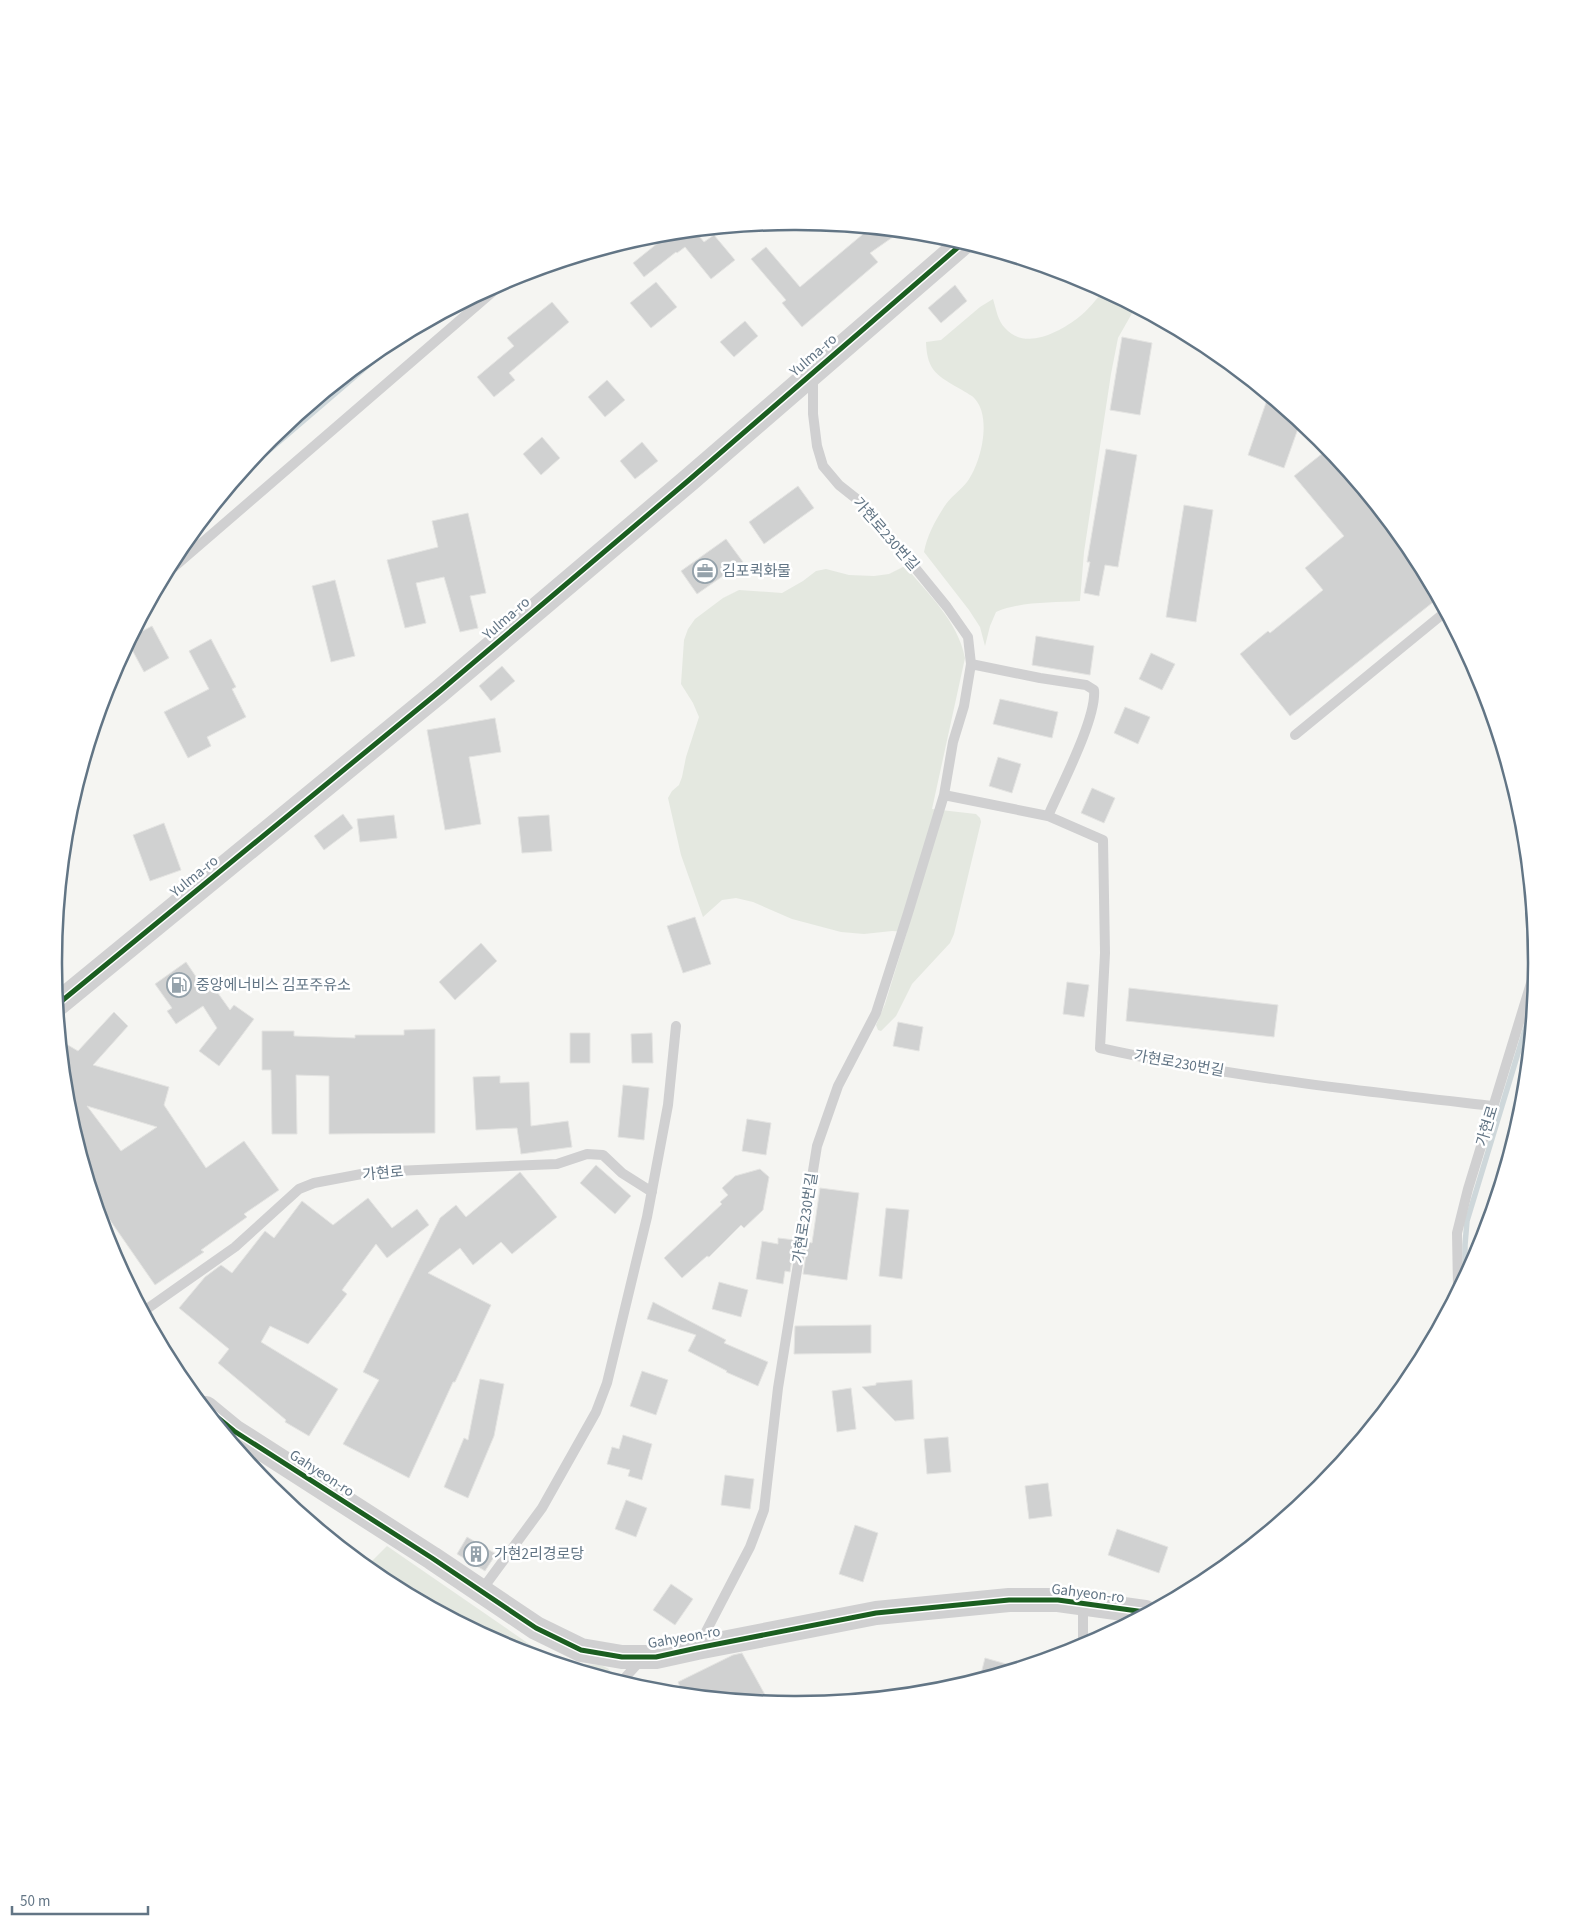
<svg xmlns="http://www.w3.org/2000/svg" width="1590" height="1926" font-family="'Source Sans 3','Noto Sans KR',sans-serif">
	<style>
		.green { fill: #e4e8e0 }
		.water { fill: #ced7da }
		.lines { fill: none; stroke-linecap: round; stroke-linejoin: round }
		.stream { stroke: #ced7da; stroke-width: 5.5 }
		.building { fill: #d0d1d1; stroke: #e4e4e2; fill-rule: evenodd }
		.service { stroke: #d0d0d1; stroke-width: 10 }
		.tertiary { stroke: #d0d0d1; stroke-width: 24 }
		.cycleway-casing { stroke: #fff; stroke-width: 8 }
		.cycleway { stroke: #1b5e20; stroke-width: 5 }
		.labels { text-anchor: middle; stroke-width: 5; stroke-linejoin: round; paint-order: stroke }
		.street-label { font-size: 15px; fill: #627585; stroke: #fff }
		.poi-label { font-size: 15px; fill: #627585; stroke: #fff; text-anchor: start }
		.rim { fill: none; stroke: #627585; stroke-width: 2.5 }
	</style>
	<rect width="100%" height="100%" fill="#f5f5f2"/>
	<path class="green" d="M1103,291L1135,308L1118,338L1111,374L1084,552L1080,601C1052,603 1022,601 996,612L990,626L985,646L980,627L969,610L924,552C927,536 935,521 944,507C950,497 960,491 967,482C981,463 992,418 975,399C972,395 966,393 962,390C938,376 927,372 926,342L941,340L980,307L993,299C996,309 998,321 1005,328C1025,351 1060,332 1079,317C1088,310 1096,300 1103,291Z
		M905,566C928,594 958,621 965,658L932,809L976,814L980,818L981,822L954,934L950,943L912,984L896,1016L881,1031L878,1030L876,1025L885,1004L907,932L892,931L864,934L841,932L792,919L753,902L736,898L722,900L703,917L681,855L668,798L672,791L679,785L682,777L686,757L699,717L693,703L681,684L684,640L688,629L695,619L723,598L739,590L782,593L803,581L816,571L826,569L849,575L874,576L889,574Z
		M387,1546L545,1655C557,1659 568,1663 580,1664C588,1665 600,1663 607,1668C611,1670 611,1674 611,1678L511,1648L383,1579L367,1566Z"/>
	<path class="water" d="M411,332L235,483L268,442L383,347Z"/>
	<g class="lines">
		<path class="stream" d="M1465,1274V1245L1467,1221L1532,1007"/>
	</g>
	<path class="building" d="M869,229L900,232L870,253L878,262L802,327L782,303L786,300L751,259L766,247L800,287Z
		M706,231L699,236L704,242L714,235L735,260L711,279L685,247L677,253L676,252L644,277L633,263L669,234Z
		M656,282L677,307L651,328L630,303Z
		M955,285L967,301L941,323L928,308Z
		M552,302L569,322L509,373L515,380L494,397L477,377L514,346L507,338Z
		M745,321L758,336L734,357L720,342Z
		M1122,337L1152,343L1140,415L1110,410Z
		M607,380L625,400L605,417L588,397Z
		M1268,397L1300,423L1284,468L1248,455Z
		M542,437L560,458L541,475L523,454Z
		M642,442L658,461L635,479L620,461Z
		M1106,449L1137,455L1118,567L1105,565L1099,596L1084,593L1090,562H1087Z
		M1328,449L1411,551L1437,599L1290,716L1240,654L1268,631L1270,633L1323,590L1305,568L1344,536L1294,476Z
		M798,486L814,508L764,544L749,522Z
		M1184,505L1213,510L1196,622L1166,617Z
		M468,513L486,593L470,596L478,628L460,632L444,577L416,583L426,623L405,628L387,560L438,547L432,521Z
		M726,539L743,562L697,594L681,571Z
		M335,580L355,656L331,662L312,586Z
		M152,626L169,658L144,672L129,644L133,636Z
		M1036,636L1094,646L1090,675L1032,665Z
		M211,639L236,687L232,689L246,717L207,737L211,746L188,758L164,712L209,689L189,651Z
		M1151,653L1175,664L1162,690L1139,679Z
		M502,666L515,681L491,701L479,686Z
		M1000,699L1058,712L1052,738L993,724Z
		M1125,707L1150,717L1138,744L1114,733Z
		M495,718L501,752L469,757L481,824L445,830L427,730Z
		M998,757L1021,764L1012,793L989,786Z
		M1092,788L1115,798L1104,823L1081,813Z
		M343,814L353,828L324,850L314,836Z
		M394,815L397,838L360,842L357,819Z
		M549,815L552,851L522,853L518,817Z
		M164,823L181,870L150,881L133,835Z
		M695,917L711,964L683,973L667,926Z
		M481,943L497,961L455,1000L439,982Z
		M186,962L203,987L210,982L230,1010L234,1005L254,1019L219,1066L199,1051L217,1028L203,1006L176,1024L167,1011L172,1008L155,984Z
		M1067,982L1089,985L1084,1017L1063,1014Z
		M1129,988L1278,1005L1274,1037L1126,1021Z
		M114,1012L128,1026L93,1065L169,1087L164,1105L206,1168L244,1141L279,1190L244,1214L247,1217L201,1250L204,1252L155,1285L96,1200L68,1107L61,1041L78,1051ZM87,1106L157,1127L121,1151Z
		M898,1022L923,1027L919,1051L893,1046Z
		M435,1029V1133L329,1134V1076L296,1075L297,1134H272L271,1070H262V1031H294V1036L355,1038V1035H404V1030Z
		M570,1033H590V1063H570Z
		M652,1033L653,1063H632L631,1034Z
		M500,1076V1083L529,1082L531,1126L568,1121L572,1147L521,1154L517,1128L476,1130L473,1077Z
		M623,1085L649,1088L644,1140L618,1137Z
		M747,1119L771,1123L766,1155L742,1151Z
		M596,1165L631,1196L615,1214L580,1183Z
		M760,1169L769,1177L763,1210L744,1228L741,1225L709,1257L707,1256L682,1278L664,1258L722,1204L720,1202L728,1195L722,1188L735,1176Z
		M520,1172L557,1217L512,1254L501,1242L473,1265L460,1248L428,1273L491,1305L455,1382H453L409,1478L343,1444L379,1380L363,1372L440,1218L456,1205L466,1217Z
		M820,1188L859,1193L847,1280L803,1274L808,1242L812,1243Z
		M368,1198L392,1228L417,1209L429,1225L387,1258L376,1244L342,1290L347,1294L308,1344L270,1326L261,1342L338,1389L309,1436L285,1422L286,1420L218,1363L229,1349L179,1308L205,1277L221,1265L232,1273L265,1231L274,1238L302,1201L333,1225Z
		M886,1208L909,1210L902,1279L879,1276Z
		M778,1238L795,1240L790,1272L785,1271L783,1284L756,1279L762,1241L778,1244Z
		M719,1282L748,1290L741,1317L712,1309Z
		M653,1302L726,1340L724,1343L768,1362L758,1386L726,1372L727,1371L688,1351L696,1335L647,1319Z
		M871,1325V1353L794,1354L795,1326Z
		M642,1371L668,1380L656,1415L630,1406Z
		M480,1379L504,1384L494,1436L468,1498L444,1487L464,1438L468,1440Z
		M912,1380L914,1419L895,1421L862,1387L876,1385V1383Z
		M851,1388L856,1429L837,1432L832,1391Z
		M623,1435L652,1444L642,1480L628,1476L630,1470L607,1464L612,1447L619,1449Z
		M948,1437L951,1472L927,1474L924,1439Z
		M725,1475L754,1479L750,1509L721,1505Z
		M1048,1483L1052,1516L1029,1519L1025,1486Z
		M626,1500L647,1508L636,1537L615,1529Z
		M855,1525L878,1533L863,1582L839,1574Z
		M1117,1529L1168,1547L1159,1573L1108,1555Z
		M467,1537L496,1554L485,1571L457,1554Z
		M671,1584L693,1599L675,1625L653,1610Z
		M742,1653L769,1702L683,1693L678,1682L733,1655Z
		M985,1658L1017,1667L980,1678Z"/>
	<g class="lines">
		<path class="service" d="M167,573L504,282
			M971,664L1040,678L1086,685L1094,690C1097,718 1060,788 1048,816
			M1295,735L1444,613
			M944,795L1048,816L1103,840L1105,953L1100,1048C1230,1077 1362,1091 1493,1106
			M1458,1288L1457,1233L1468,1189L1536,967
			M144,1311L235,1247L299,1189L314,1183L372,1172L557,1164L587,1154L603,1155L622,1173L652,1192
			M481,1591L542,1508L596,1412L607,1383L647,1217L668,1105L676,1026
			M699,1645L750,1547L764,1510L778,1388L817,1146L838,1086L876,1013L908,913L944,795L953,742L964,706L971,664L968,637L947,607L863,504L839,485L823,466L817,446L813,414V375
			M1083,1645V1604
			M622,1681L641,1660"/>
		<path class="tertiary" d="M58,1004L440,691L689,480L963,243
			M206,1408L234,1431L432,1558L536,1628L581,1650L622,1657H656L697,1648L876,1613L1009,1600H1058L1145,1612"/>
		<defs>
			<path id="cycleway" d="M58,1004L440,691L689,480L963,243
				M206,1408L234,1431L432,1558L536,1628L581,1650L622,1657H656L697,1648L876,1613L1009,1600H1058L1145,1612"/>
		</defs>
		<use href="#cycleway" class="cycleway-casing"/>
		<use href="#cycleway" class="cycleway"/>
	</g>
	<defs>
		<symbol id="office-ring" viewBox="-11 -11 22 22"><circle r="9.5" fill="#fff" stroke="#95a2ab" stroke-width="1.5"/><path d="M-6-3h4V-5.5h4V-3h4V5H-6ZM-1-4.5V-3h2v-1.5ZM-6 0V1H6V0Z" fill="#95a2ab"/></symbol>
		<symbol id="fuel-ring" viewBox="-11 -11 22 22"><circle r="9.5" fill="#fff" stroke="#95a2ab" stroke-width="1.5"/><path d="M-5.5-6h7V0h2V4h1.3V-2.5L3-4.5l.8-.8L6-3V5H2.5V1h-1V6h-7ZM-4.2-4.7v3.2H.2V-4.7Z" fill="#95a2ab"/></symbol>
		<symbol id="building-ring" viewBox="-11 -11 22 22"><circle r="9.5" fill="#fff" stroke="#95a2ab" stroke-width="1.5"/><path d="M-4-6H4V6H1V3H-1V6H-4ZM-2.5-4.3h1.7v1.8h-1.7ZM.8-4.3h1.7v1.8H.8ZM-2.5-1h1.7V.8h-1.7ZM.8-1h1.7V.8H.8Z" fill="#95a2ab"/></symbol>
	</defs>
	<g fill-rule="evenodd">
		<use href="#office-ring" x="691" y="557" width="28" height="28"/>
		<use href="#fuel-ring" x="165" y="971" width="28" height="28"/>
		<use href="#building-ring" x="462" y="1540" width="28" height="28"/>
	</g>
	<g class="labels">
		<g class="street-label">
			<text transform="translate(813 355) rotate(-41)" y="5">Yulma-ro</text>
			<text transform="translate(886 534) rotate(49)" y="5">가현로230번길</text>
			<text transform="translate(506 618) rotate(-41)" y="5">Yulma-ro</text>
			<text transform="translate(194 876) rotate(-39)" y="5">Yulma-ro</text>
			<text transform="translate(1179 1063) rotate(10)" y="5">가현로230번길</text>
			<text transform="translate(1487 1126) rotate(-73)" y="5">가현로</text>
			<text transform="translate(383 1173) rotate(-5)" y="5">가현로</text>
			<text transform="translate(805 1218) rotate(-81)" y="5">가현로230번길</text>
			<text transform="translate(322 1473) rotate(33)" y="5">Gahyeon-ro</text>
			<text transform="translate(1088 1593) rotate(7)" y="5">Gahyeon-ro</text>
			<text transform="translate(684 1637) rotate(-10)" y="5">Gahyeon-ro</text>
		</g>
		<g class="poi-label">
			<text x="722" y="576">김포퀵화물</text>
			<text x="196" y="990">중앙에너비스 김포주유소</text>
			<text x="494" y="1559">가현2리경로당</text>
		</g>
	</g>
	<path d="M0 0H1590V1926H0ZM794 230H796A732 732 0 0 1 1528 962V964A732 732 0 0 1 796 1696H794A732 732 0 0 1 62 964V962A732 732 0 0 1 794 230Z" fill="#fff" fill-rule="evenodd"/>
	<path class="rim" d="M794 230H796A732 732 0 0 1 1528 962V964A732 732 0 0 1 796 1696H794A732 732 0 0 1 62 964V962A732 732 0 0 1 794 230Z"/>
	<path d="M12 1906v8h136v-8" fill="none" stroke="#627585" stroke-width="2.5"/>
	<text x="20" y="1906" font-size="15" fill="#627585" stroke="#ffffff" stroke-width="4" paint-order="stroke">50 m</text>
</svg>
